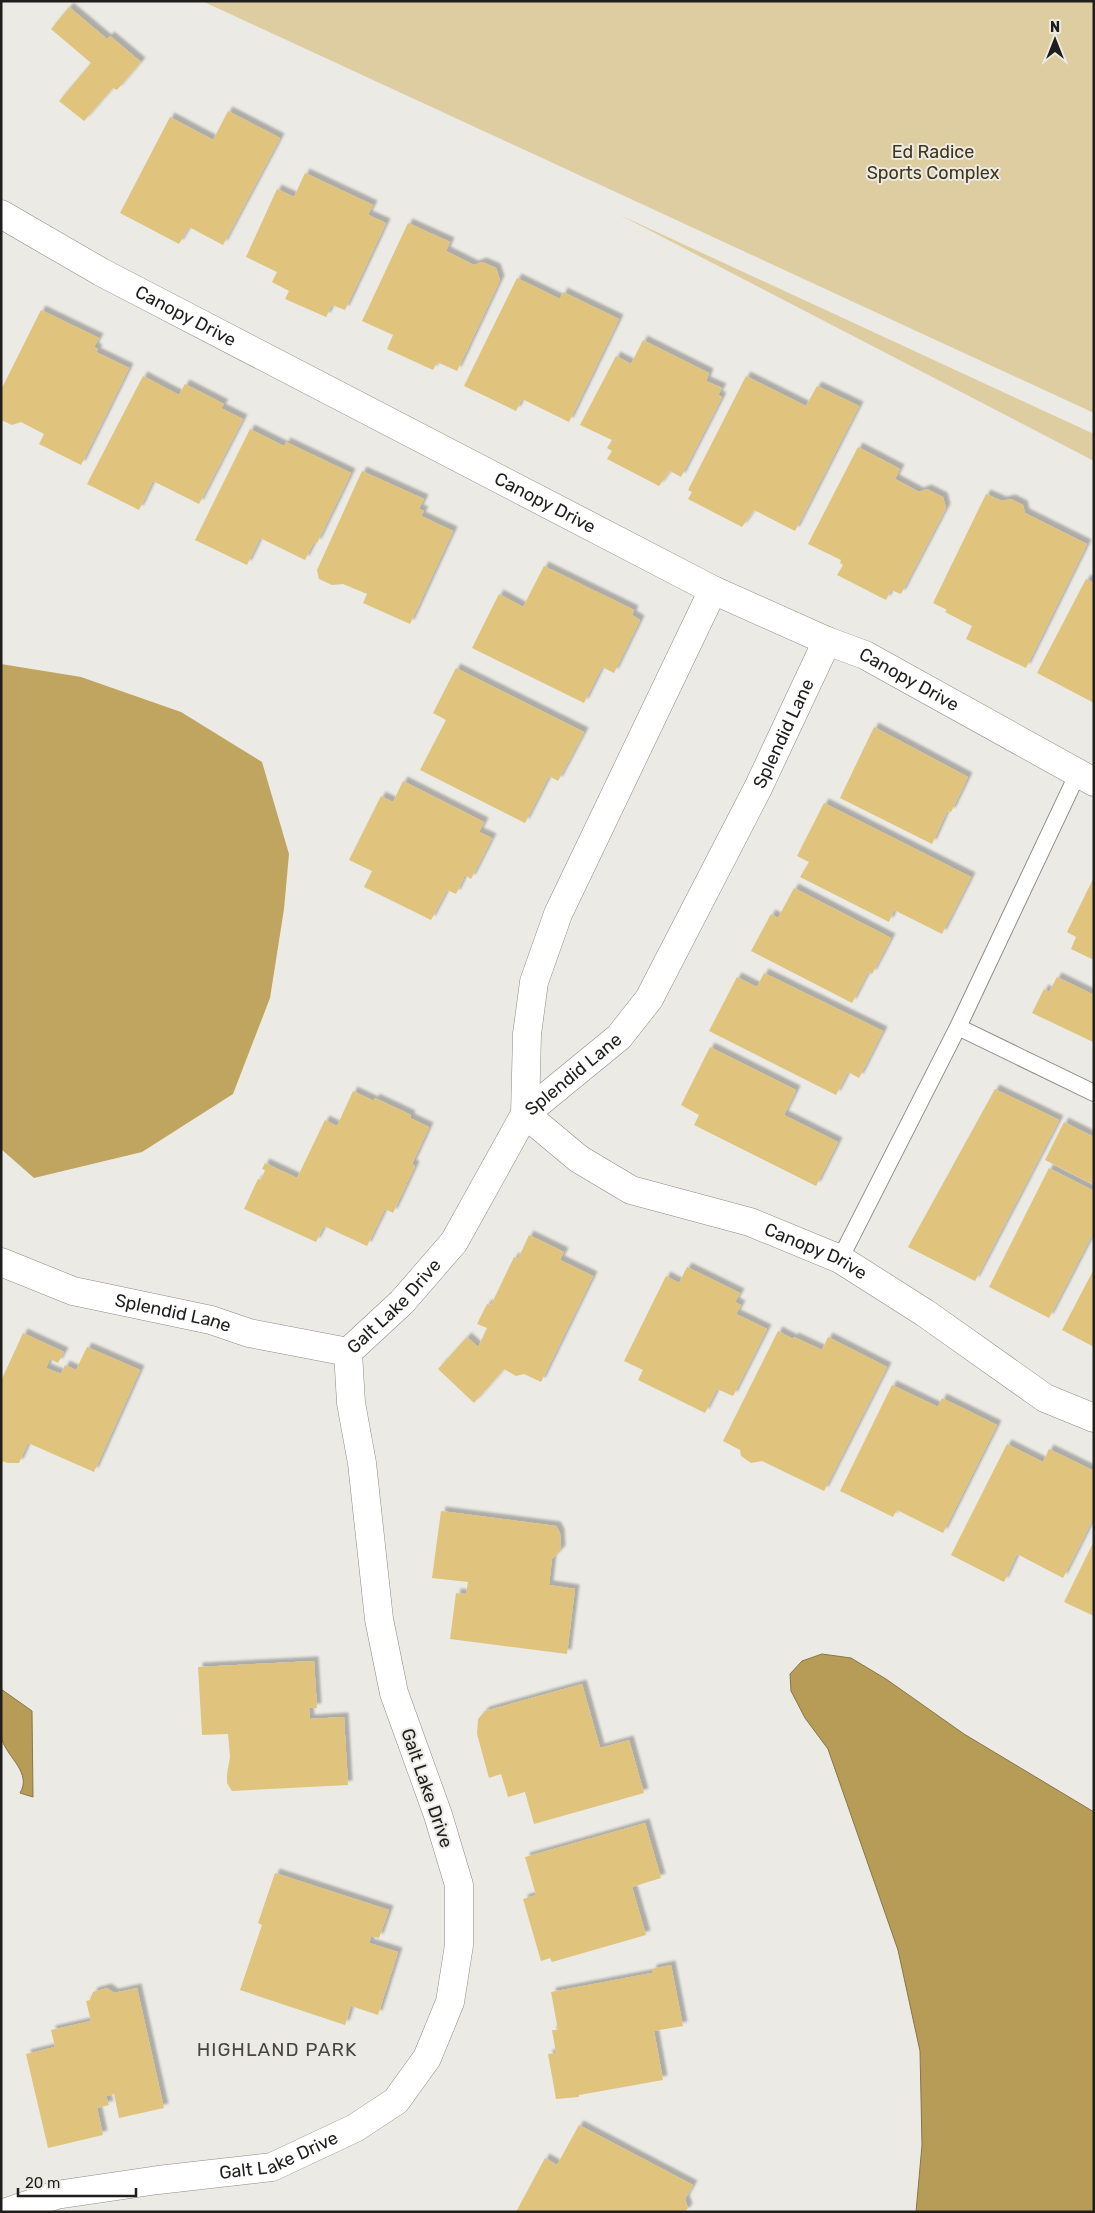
<svg xmlns="http://www.w3.org/2000/svg" width="1095" height="2213" font-family="Rubik,sans-serif">
	<style>
		.green { fill: #decda1 }
		.forest { fill: #c0a560 }
		.water { fill: #b69c56; stroke: #897645 }
		.building { fill: #e0c47e; filter: url(#shadow) }
		.lines { fill: none; stroke-linecap: round; stroke-linejoin: round }
		.lane-casing { stroke: #8d8b86; stroke-width: 18 }
		.street-casing { stroke: #8d8b86; stroke-width: 29 }
		.lane { stroke: #fff; stroke-width: 16 }
		.street { stroke: #fff; stroke-width: 28 }
		.labels { text-anchor: middle; stroke-width: 4; stroke-linejoin: round; paint-order: stroke }
		.park-label { font-size: 18px; fill: #413516; stroke: #eceae4 }
		.street-label { font-size: 18px; fill: #1f1e1c; stroke: #eceae4 }
		.neighbourhood-label { font-size: 19px; letter-spacing: 1px; fill: #484641; stroke: #eceae4 }
	</style>
	<defs>
		<filter id="shadow"><feDropShadow dx="4.5" dy="-4.5" stdDeviation="1" flood-color="#0004"/></filter>
	</defs>
	<rect width="100%" height="100%" fill="#eceae4"/>
	<path class="green" d="M202,1H1094V413Z
		M620,215L1094,434V461Z"/>
	<path class="forest" d="M1,664L81,677L181,712L262,762L289,854L284,909L270,998L233,1094L142,1152L34,1178L1,1149Z"/>
	<path class="water" d="M822,1654L851,1658L886,1679L964,1734L1094,1812V2212H916L922,2145L920,2051L898,1950L828,1749L805,1718L791,1691L790,1674L802,1661Z
		M1,1689L32,1711L33,1797L20,1793C32,1773 8,1758 2,1740C0,1731 1,1700 1,1689Z"/>
	<path class="building" d="M69,7L107,39L110,36L141,62L117,90L113,88L84,121L59,101L91,63L51,29Z
		M228,111L280,138L223,245L189,227L179,244L120,213L170,117L213,140Z
		M305,173L373,205L368,215L386,223L345,310L332,305L326,317L285,299L289,291L272,282L277,272L246,257L277,189L294,197Z
		M408,223L450,242L446,251L474,265L482,262L496,268L500,280L457,371L437,362L433,370L387,349L393,335L362,321Z
		M517,278L560,299L563,292L619,319L569,422L522,399L516,411L464,386Z
		M41,310L99,338L94,347L98,349L96,352L129,368L81,465L39,444L44,434L21,422L12,425L1,420V390Z
		M643,340L709,373L706,381L722,388L718,395L722,397L681,477L670,471L659,486L607,459L612,451L607,448L612,440L580,425L616,356L631,364Z
		M143,376L179,395L185,384L224,404L221,408L243,419L199,504L153,481L139,510L87,484Z
		M746,376L806,406L817,386L859,406L795,531L754,510L742,527L688,499L692,492L688,490Z
		M250,429L284,446L286,442L351,473L317,543L314,542L305,560L260,538L247,565L195,540Z
		M858,447L900,469L895,479L919,492L927,489L943,497L946,508L901,594L891,590L886,600L837,575L843,565L840,563L841,560L808,544Z
		M362,471L424,499L419,509L424,511L421,516L453,531L410,624L363,603L367,594L343,584L332,585L319,579L317,570Z
		M986,494L1002,501L1011,499L1023,505L1025,513L1087,544L1026,668L966,639L972,626L945,612L947,610L933,603Z
		M544,566L634,610L632,615L640,620L614,673L602,667L584,703L472,648L499,594L523,607Z
		M1086,579L1094,583V703L1037,673Z
		M456,668L584,732L558,781L549,776L525,823L420,770L446,720L433,713Z
		M874,727L968,777L951,812L947,811L932,844L840,798Z
		M403,781L484,822L479,832L492,838L471,879L465,875L456,894L447,890L431,920L364,887L372,871L349,860L381,796L393,802Z
		M824,803L971,877L942,934L894,910L889,922L800,877L809,862L797,856Z
		M1094,877V960L1071,949L1076,937L1067,932Z
		M794,888L891,938L872,974L868,972L852,1003L751,951L771,914L778,918Z
		M764,973L883,1031L859,1078L848,1072L836,1095L709,1031L737,977L757,987Z
		M1057,977L1094,995L1093,1042L1032,1013L1044,989L1049,992Z
		M710,1047L796,1090L784,1115L838,1142L816,1186L694,1125L699,1115L681,1105Z
		M995,1089L1059,1120L975,1281L908,1247Z
		M353,1091L374,1101L375,1098L411,1115L410,1118L429,1127L412,1164L415,1166L393,1213L385,1209L367,1246L324,1226L316,1242L244,1209L258,1179L261,1180L265,1170L262,1169L265,1163L297,1178L325,1120L337,1126Z
		M1064,1122L1094,1137V1185L1045,1160Z
		M1049,1168L1094,1191V1231L1049,1318L989,1287Z
		M529,1235L564,1252L560,1260L593,1276L541,1382L524,1374L516,1376L504,1369L474,1403L438,1369L467,1337L478,1347L487,1328L477,1324L487,1304L491,1305L514,1257L518,1259Z
		M687,1267L740,1293L735,1302L741,1305L736,1314L767,1329L733,1396L717,1389L705,1413L638,1380L643,1370L624,1361L666,1276L679,1283Z
		M1094,1269V1347L1062,1330Z
		M778,1331L793,1339L794,1337L822,1350L828,1337L887,1367L824,1491L762,1461L751,1463L741,1456L740,1450L723,1441Z
		M23,1333L64,1352L58,1363L50,1359L46,1368L61,1374L65,1365L76,1370L87,1347L140,1370L94,1472L28,1443L19,1463H8L1,1461V1381Z
		M892,1385L938,1407L942,1398L997,1425L943,1533L897,1510L893,1517L840,1491Z
		M1007,1444L1043,1462L1049,1449L1094,1471V1517L1063,1578L1017,1554L1004,1582L951,1555Z
		M441,1511L556,1526L560,1533L561,1550L552,1559L549,1585L575,1589L567,1654L450,1639L456,1593L466,1594L468,1582L432,1578Z
		M1094,1541V1616L1064,1602Z
		M314,1661L317,1708H309L310,1719L344,1717L348,1785L232,1791L227,1783V1774L230,1757L228,1734L202,1735L198,1667Z
		M582,1684L600,1748L629,1740L644,1793L534,1824L525,1792L508,1797L501,1774L489,1778L477,1734L478,1719L485,1711Z
		M645,1823L661,1878L632,1887L646,1935L552,1962L550,1958L541,1961L523,1899L536,1895L525,1857Z
		M275,1873L389,1910L379,1938L371,1936L369,1943L398,1952L378,2015L351,2006L345,2025L240,1990L262,1925L258,1923Z
		M671,1965L683,2026L654,2031L663,2080L579,2095V2097L556,2099L548,2054L556,2053L552,2030H558L551,1992L652,1973V1969Z
		M107,1988L114,1993L137,1988L164,2108L119,2118L114,2094L106,2096L109,2105L97,2108L103,2135L48,2148L26,2054L55,2047L51,2030L91,2021L86,2001L90,2000L93,1992Z
		M579,2125L693,2185L685,2199L688,2208L685,2212H516L545,2158L557,2165Z"/>
	<g class="lines">
		<defs>
			<path id="lane" d="M958,1027L1094,1093
				M840,1259L958,1027L1078,773"/>
			<g id="street">
				<path id="s1" d="M1,214L101,272L713,590L827,641L865,655L1094,782"/>
				<path id="s2" d="M525,1114L579,1159L631,1190L750,1222L840,1259L925,1313L1045,1398L1094,1418"/>
				<path d="M525,1114L527,1034L534,982L558,914L713,590"/>
				<path id="s3" d="M1,1262L73,1291L211,1320L249,1333L348,1352"/>
				<path id="s4" d="M7,2212L56,2195L158,2180L272,2167L355,2128L396,2101L427,2058L450,2002L459,1945V1885L438,1815L394,1693L379,1619L362,1463L351,1403L348,1352L402,1302L454,1242L525,1114L619,1037L649,999L758,788L827,641"/>
			</g>
		</defs>
		<use href="#lane" class="lane-casing"/>
		<use href="#street" class="street-casing"/>
		<use href="#lane" class="lane"/>
		<use href="#street" class="street"/>
	</g>
	<g class="labels">
		<g class="park-label">
			<text x="933" y="158">Ed Radice<tspan x="933" dy="21">Sports Complex</tspan></text>
		</g>
		<g class="street-label">
			<text dy="6" stroke="none"><textPath href="#s1" startOffset="211">Canopy Drive</textPath></text>
			<text dy="6" stroke="none"><textPath href="#s1" startOffset="616">Canopy Drive</textPath></text>
			<text dy="6" stroke="none"><textPath href="#s1" startOffset="1021">Canopy Drive</textPath></text>
			<text dy="6" stroke="none"><textPath href="#s4" startOffset="1956">Splendid Lane</textPath></text>
			<text dy="6" stroke="none"><textPath href="#s4" startOffset="1551">Splendid Lane</textPath></text>
			<text dy="6" stroke="none"><textPath href="#s2" startOffset="326">Canopy Drive</textPath></text>
			<text dy="6" stroke="none"><textPath href="#s4" startOffset="1254">Galt Lake Drive</textPath></text>
			<text dy="6" stroke="none"><textPath href="#s3" startOffset="180">Splendid Lane</textPath></text>
			<text transform="translate(427 1788) rotate(71)" y="6">Galt Lake Drive</text>
			<text dy="6" stroke="none"><textPath href="#s4" startOffset="279">Galt Lake Drive</textPath></text>
		</g>
		<g class="neighbourhood-label">
			<text x="277" y="2056">HIGHLAND PARK</text>
		</g>
	</g>
	<rect width="1095" height="2213" fill="none" stroke="#1f1e1c" stroke-width="5"/>
	<g transform="translate(1055 40)" stroke="#eceae4" stroke-width="4" paint-order="stroke">
	<path d="M0-4L9 19L0 12L-9 19Z" fill="#1f1e1c"/>
	<text y="-8" font-size="14" font-weight="bold" text-anchor="middle" fill="#1f1e1c">N</text>
	</g>
	<path d="M18 2188v8h118v-8" fill="none" stroke="#1f1e1c" stroke-width="2.5"/>
	<text x="25" y="2188" font-size="15" fill="#1f1e1c" stroke="#eceae4" stroke-width="4" paint-order="stroke">20 m</text>
</svg>
